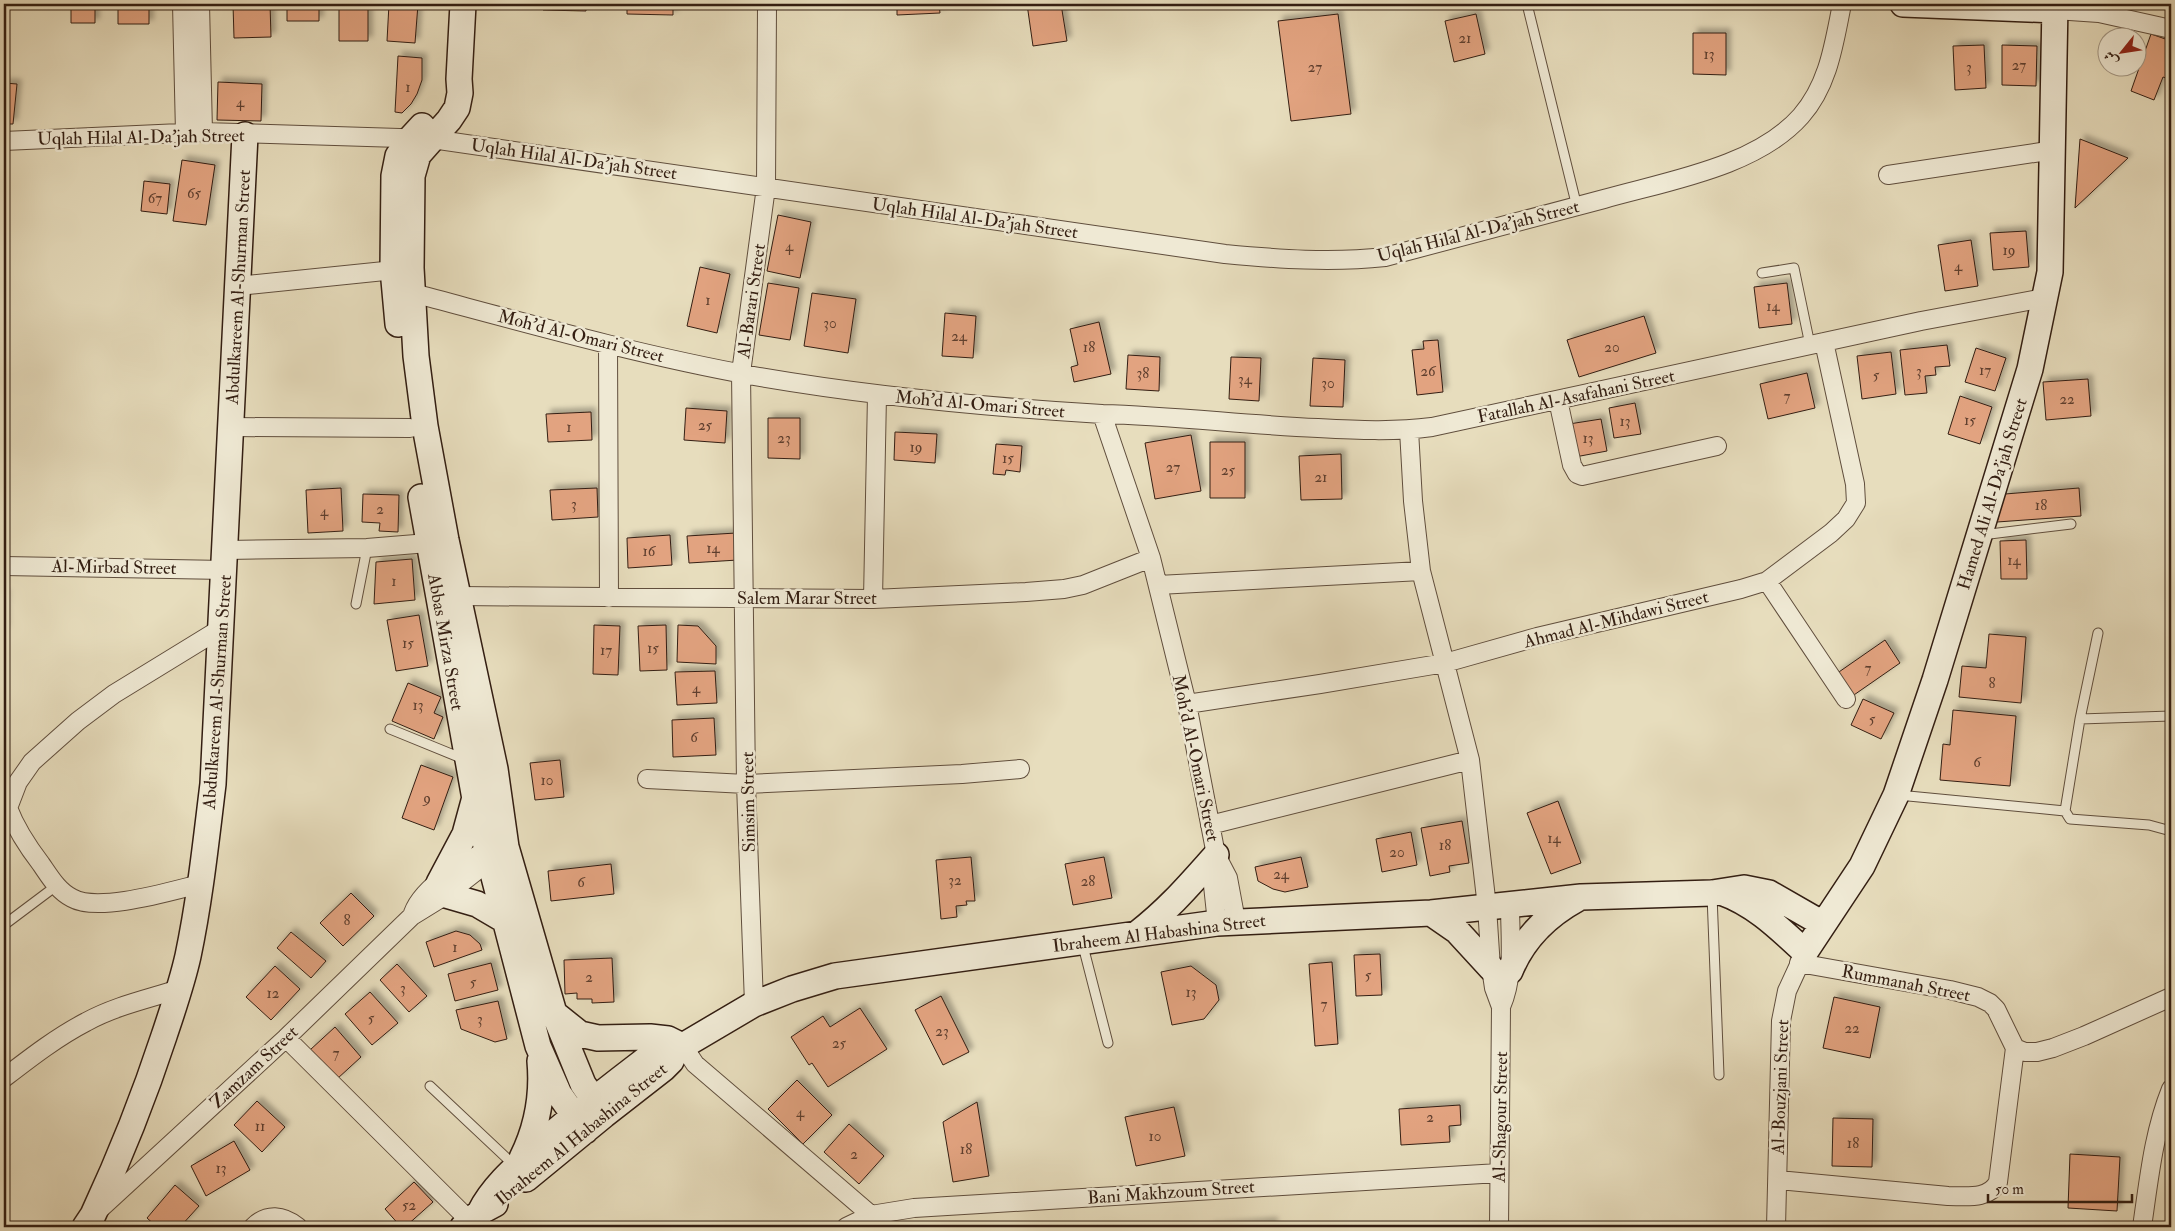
<svg xmlns="http://www.w3.org/2000/svg" width="2175" height="1231" font-family="'IM FELL Double Pica',Amiri,serif">
	<style>
		.building { fill: #e2a380; stroke: #331e12; filter: url(#shadow) }
		.lines { fill: none; stroke-linecap: round; stroke-linejoin: round }
		.lane-casing { stroke: #604e3d; stroke-width: 11 }
		.street-casing { stroke: #604e3d; stroke-width: 20 }
		.secondary-casing { stroke: #331e12; stroke-width: 28 }
		.lane { stroke: #efe9d4; stroke-width: 9 }
		.street { stroke: #efe9d4; stroke-width: 18 }
		.secondary { stroke: #efe9d4; stroke-width: 25 }
		.labels { text-anchor: middle; stroke-width: 5; stroke-linejoin: round; paint-order: stroke }
		.number-label { font-size: 15px; fill: #5f3f2e }
		.street-label { font-size: 18px; fill: #331e12; stroke: #efe9d4 }
	</style>
	<defs>
		<filter id="shadow"><feDropShadow dx="4.5" dy="-4.5" stdDeviation="2.5" flood-color="#0004"/></filter>
	</defs>
	<rect width="100%" height="100%" fill="#e7ddbd"/>
	<filter id="stains"><feTurbulence type="fractalNoise" baseFrequency=".004" numOctaves="4"/><feColorMatrix values="0 0 0 0 .2 0 0 0 0 .09 0 0 0 0 .02 0 0 0 .5 -.17"/></filter>
	<radialGradient id="worn" r=".72"><stop offset=".6" stop-color="#630" stop-opacity="0"/><stop offset="1" stop-color="#630" stop-opacity=".3"/></radialGradient>
	<path class="building" d="M71,4H95V23H71Z
		M118,4H149V24H118Z
		M233,4H270L271,37L234,38Z
		M287,4H319V21H287Z
		M339,4H368V41H339Z
		M389,4H418L415,43L387,41Z
		M543,4H586V11L543,10Z
		M627,4H673V15L627,14Z
		M897,4H939L940,13L897,15Z
		M1027,4H1061L1067,41L1033,46Z
		M1338,14L1351,114L1291,121L1278,21Z
		M1476,14L1485,54L1454,62L1445,21Z
		M1693,33H1726V75L1693,74Z
		M2151,34L2171,41V71L2169,79L2163,77L2154,100L2131,91Z
		M1984,45L1986,88L1955,90L1953,46Z
		M2002,45L2037,46L2036,86L2002,85Z
		M398,56L422,58V80L417,94L411,104L402,113L395,112Z
		M218,82L262,84L261,121L217,120Z
		M4,83L17,84L13,124H4Z
		M2080,139L2128,158L2075,208Z
		M182,160L215,165L206,225L173,221Z
		M144,181L170,184L167,214L141,211Z
		M778,215L811,222L800,278L767,271Z
		M2026,231L2029,267L1993,270L1990,233Z
		M1971,240L1978,286L1945,291L1938,245Z
		M700,267L730,274L717,333L687,326Z
		M768,283L799,288L790,340L759,335Z
		M1787,283L1792,324L1759,328L1754,287Z
		M812,293L856,299L848,353L804,346Z
		M945,313L976,316L973,358L942,356Z
		M1644,316L1656,353L1579,377L1567,340Z
		M1099,322L1111,374L1074,382L1071,367L1078,365L1070,329Z
		M1438,340L1443,392L1417,395L1412,350L1424,349L1423,341Z
		M1947,345L1950,366L1935,367L1936,375L1925,376L1927,393L1905,395L1900,350Z
		M1976,348L2006,358L1995,391L1965,382Z
		M1891,352L1896,394L1862,399L1857,356Z
		M1128,355L1160,357L1159,391L1126,389Z
		M1231,357L1261,358L1259,401L1229,399Z
		M1313,358L1345,360L1343,407L1310,406Z
		M1807,373L1815,408L1768,419L1760,384Z
		M2088,379L2091,416L2046,420L2043,382Z
		M1960,396L1992,407L1980,444L1948,434Z
		M1635,403L1641,434L1614,438L1609,408Z
		M686,408L727,411L725,443L684,440Z
		M591,412L592,440L548,442L546,414Z
		M768,418H800V459L768,458Z
		M1601,419L1607,451L1575,457L1569,424Z
		M895,432L937,434L935,463L894,460Z
		M1191,435L1201,491L1155,499L1145,443Z
		M1210,442H1245V498H1210Z
		M996,444L1022,446L1020,472L1006,470L1005,475L993,474Z
		M1341,454L1342,499L1301,500L1299,456Z
		M341,488L343,531L308,533L306,490Z
		M597,488L598,517L552,520L550,490Z
		M2079,488L2081,516L1997,522L2005,494Z
		M363,494L399,495L398,532L379,531L380,523L362,522Z
		M736,533L738,560L689,563L687,536Z
		M670,535L672,565L628,568L627,538Z
		M2026,540L2027,579H2001L2000,541Z
		M412,559L415,600L374,604L376,562Z
		M4,594H5L4,631Z
		M419,615L428,666L396,671L387,620Z
		M594,625L620,626L618,675L593,674Z
		M666,625L667,670L640,671L638,626Z
		M678,625L698,626L716,646V664L677,662Z
		M1989,634L2026,637L2021,703L1959,697L1962,666L1986,668Z
		M1885,640L1900,663L1851,697L1836,674Z
		M715,671L717,703L677,705L675,672Z
		M408,683L441,697L434,713L443,717L434,739L392,721Z
		M1863,699L1894,713L1881,739L1851,725Z
		M1953,710L2016,716L2010,786L1940,780L1943,744L1950,745Z
		M714,718L716,755L673,757L672,720Z
		M560,760L564,797L535,800L530,763Z
		M421,765L453,777L434,830L402,818Z
		M1558,801L1581,863L1551,874L1527,813Z
		M1462,821L1469,863L1449,866L1450,872L1430,876L1421,828Z
		M1411,832L1417,865L1382,872L1376,839Z
		M971,857L975,901H966L967,905L956,906L957,917L941,919L936,860Z
		M1104,857L1112,898L1073,905L1065,864Z
		M1301,857L1308,887L1285,892L1273,889L1258,881L1255,867Z
		M611,864L614,894L551,901L548,871Z
		M351,893L374,916L343,946L320,923Z
		M456,931L470,935L480,944L482,950L434,967L426,942Z
		M291,932L326,961L311,978L277,948Z
		M1380,954L1382,995L1356,996L1354,955Z
		M612,958L614,1002L592,1003V999H577V993L565,994L564,960Z
		M1332,962L1338,1044L1315,1046L1309,964Z
		M491,963L498,990L455,1001L448,974Z
		M397,964L427,996L409,1012L380,980Z
		M275,966L300,989L271,1020L246,997Z
		M1191,966L1216,985L1219,1000L1204,1019L1172,1025L1161,972Z
		M370,992L398,1023L372,1045L345,1014Z
		M941,996L969,1052L943,1065L915,1010Z
		M1834,997L1880,1007L1870,1058L1823,1048Z
		M498,1001L507,1039L495,1042L461,1029L456,1010Z
		M860,1008L887,1049L828,1087L812,1063L809,1065L791,1037L823,1016L830,1027Z
		M335,1027L361,1057L337,1079L310,1050Z
		M797,1080L832,1115L803,1144L768,1109Z
		M257,1101L285,1127L262,1152L234,1125Z
		M977,1102L989,1176L953,1182L943,1122Z
		M1460,1105L1461,1125L1449,1126L1450,1142L1401,1145L1399,1109Z
		M1174,1107L1185,1156L1136,1166L1125,1117Z
		M1833,1118L1873,1119L1872,1167L1832,1166Z
		M849,1124L884,1156L859,1184L824,1152Z
		M234,1141L250,1170L206,1196L191,1166Z
		M2070,1154L2120,1157L2117,1211L2068,1208Z
		M414,1182L433,1202L405,1227H401L385,1209Z
		M175,1185L199,1206L180,1227H157L147,1218Z
		M1273,1222V1227H1209Z"/>
	<g class="lines">
		<defs>
			<path id="lane" d="M1527,4L1577,207
				M1762,273L1794,268L1810,345
				M1982,535L2071,524
				M356,604L367,548
				M2098,633L2080,719L2065,811L2070,819L2149,825L2171,831
				M2080,719L2171,716
				M390,729L466,760
				M1898,795L2065,811
				M1712,895L1719,1075
				M4,925L56,886
				M1082,942L1108,1043
				M430,1086L514,1165"/>
			<path id="street" d="M182,4L185,133
				M200,4L203,132
				M2055,10L2099,13L2171,29
				M4,141L203,132L432,139L1225,254C1279,259 1331,263 1385,257C1458,238 1531,219 1604,199C1667,181 1756,167 1801,116C1829,84 1834,43 1842,4
				M1888,175L2054,150
				M238,286L404,269
				M413,293C526,323 638,355 754,376C869,396 985,407 1102,414L1151,558L1187,704L1216,855L1228,878L1236,921
				M608,345L609,598
				M1558,400L1572,465L1577,474L1582,476L1717,446
				M1102,414C1175,416 1246,425 1318,428C1356,430 1394,432 1432,427L1921,321L2044,298
				M232,427L410,428
				M1409,430L1413,501L1421,571L1470,760L1487,907L1491,968L1494,988L1501,1007
				M226,550L367,548L428,543
				M4,566L225,570
				M1767,581L1846,699
				M1158,585L1421,571
				M458,596L873,599L1026,592L1064,589L1083,585L1151,558
				M873,599L877,395
				M1187,704L1320,684L1445,663L1537,637L1741,589L1767,581L1831,533L1846,519L1856,503L1855,484L1824,342
				M647,779L746,784L962,774L1020,769
				M1210,825L1470,760
				M1216,855L1212,876L1217,923
				M200,884C171,891 98,913 72,898C58,891 50,877 41,864C28,847 16,829 8,808L18,782L32,762L78,721L114,694L220,629
				M413,913C423,885 470,858 496,846
				M1799,963L1950,990L1978,997L1990,1003L1996,1009L2015,1048
				M754,1004L746,784L741,373L766,187L767,4
				M286,1038L470,1221
				M683,1046L695,1064L871,1215
				M2015,1048L2025,1052H2037L2053,1048L2084,1036L2171,997
				M4,1078C30,1058 57,1037 86,1022C115,1006 148,999 179,989
				M1778,1180L1948,1196C1966,1196 1989,1200 1998,1182L2015,1048
				M99,1210L286,1038L412,916L446,895L497,855
				M253,1227C267,1213 283,1215 298,1227
				M846,1227L871,1215L914,1208L1499,1173
				M1499,1227L1501,1007C1515,975 1510,938 1510,905
				M1776,1227L1781,1021L1787,991L1805,952
				M2142,1227C2149,1180 2153,1134 2171,1089"/>
			<path id="secondary" d="M463,4L459,79L460,93L457,108L449,120L418,155L412,176L411,268L416,356L425,426L446,540L495,769L506,847L554,1013L583,1084L604,1115
				M1903,4L2055,10
				M398,324L393,269L394,176L398,156L410,139L422,126
				M421,497L475,799L487,850L538,1046L559,1094L585,1131
				M439,883L465,834L474,801
				M1721,892C1755,904 1779,928 1805,952L1862,866L1896,795L1935,680L2030,369L2050,272L2055,4
				M446,895L477,904L506,921
				M1431,913L1457,931L1491,968
				M1138,933C1170,908 1190,884 1216,855
				M1510,971C1523,939 1546,916 1577,899
				M555,1014L580,1034L598,1038L650,1037L668,1039L680,1045
				M522,1158C537,1128 543,1094 540,1061
				M526,1179L604,1115L663,1069L671,1061L676,1050
				M480,1212C493,1186 517,1166 539,1146C575,1113 614,1084 653,1054L664,1050H676L754,1004L792,989L835,976L1217,923L1431,913L1581,897L1712,893L1744,888L1769,893L1823,924
				M85,1227L93,1215C120,1157 144,1097 164,1036C173,1009 182,983 188,956C200,899 206,841 213,784L245,135
				M463,1227L480,1212L495,1204"/>
		</defs>
		<use href="#lane" class="lane-casing"/>
		<use href="#street" class="street-casing"/>
		<use href="#secondary" class="secondary-casing"/>
		<use href="#lane" class="lane"/>
		<use href="#street" class="street"/>
		<use href="#secondary" class="secondary"/>
	</g>
	<g class="labels">
		<g class="number-label">
			<text x="1465" y="43">21</text>
			<text x="1709" y="59">13</text>
			<text x="2019" y="70">27</text>
			<text x="1315" y="72">27</text>
			<text x="1969" y="72">3</text>
			<text x="408" y="92">1</text>
			<text x="240" y="107">4</text>
			<text x="194" y="198">65</text>
			<text x="155" y="203">67</text>
			<text x="789" y="251">4</text>
			<text x="2009" y="255">19</text>
			<text x="1958" y="271">4</text>
			<text x="708" y="305">1</text>
			<text x="1773" y="311">14</text>
			<text x="830" y="328">30</text>
			<text x="959" y="341">24</text>
			<text x="1089" y="352">18</text>
			<text x="1612" y="352">20</text>
			<text x="1985" y="375">17</text>
			<text x="1428" y="376">26</text>
			<text x="1919" y="376">3</text>
			<text x="1143" y="378">38</text>
			<text x="1876" y="380">5</text>
			<text x="1245" y="384">34</text>
			<text x="1328" y="388">30</text>
			<text x="1787" y="401">7</text>
			<text x="2067" y="404">22</text>
			<text x="1970" y="425">15</text>
			<text x="1625" y="426">13</text>
			<text x="705" y="430">25</text>
			<text x="569" y="432">1</text>
			<text x="784" y="443">23</text>
			<text x="1588" y="443">13</text>
			<text x="916" y="452">19</text>
			<text x="1008" y="463">15</text>
			<text x="1173" y="472">27</text>
			<text x="1228" y="475">25</text>
			<text x="1321" y="482">21</text>
			<text x="574" y="509">3</text>
			<text x="2041" y="510">18</text>
			<text x="380" y="514">2</text>
			<text x="324" y="516">4</text>
			<text x="713" y="553">14</text>
			<text x="649" y="556">16</text>
			<text x="2014" y="565">14</text>
			<text x="394" y="586">1</text>
			<text x="408" y="648">15</text>
			<text x="653" y="653">15</text>
			<text x="606" y="655">17</text>
			<text x="1868" y="673">7</text>
			<text x="1992" y="688">8</text>
			<text x="696" y="693">4</text>
			<text x="418" y="710">13</text>
			<text x="1872" y="724">5</text>
			<text x="694" y="742">6</text>
			<text x="1977" y="767">6</text>
			<text x="547" y="785">10</text>
			<text x="427" y="803">9</text>
			<text x="1554" y="843">14</text>
			<text x="1445" y="850">18</text>
			<text x="1397" y="857">20</text>
			<text x="1281" y="879">24</text>
			<text x="955" y="885">32</text>
			<text x="1088" y="886">28</text>
			<text x="581" y="887">6</text>
			<text x="347" y="925">8</text>
			<text x="455" y="952">1</text>
			<text x="1368" y="980">5</text>
			<text x="589" y="982">2</text>
			<text x="473" y="987">5</text>
			<text x="403" y="993">3</text>
			<text x="1191" y="997">13</text>
			<text x="273" y="998">12</text>
			<text x="1324" y="1009">7</text>
			<text x="371" y="1023">5</text>
			<text x="480" y="1024">3</text>
			<text x="1852" y="1033">22</text>
			<text x="942" y="1036">23</text>
			<text x="839" y="1048">25</text>
			<text x="336" y="1058">7</text>
			<text x="800" y="1117">4</text>
			<text x="1430" y="1122">2</text>
			<text x="260" y="1131">11</text>
			<text x="1155" y="1141">10</text>
			<text x="1853" y="1148">18</text>
			<text x="966" y="1154">18</text>
			<text x="854" y="1159">2</text>
			<text x="221" y="1173">13</text>
			<text x="409" y="1210">52</text>
		</g>
		<g class="street-label">
			<text transform="translate(141 137) rotate(-1)" y="6">Uqlah Hilal Al-Da’jah Street</text>
			<text transform="translate(574 159) rotate(8)" y="6">Uqlah Hilal Al-Da’jah Street</text>
			<text transform="translate(975 218) rotate(8)" y="6">Uqlah Hilal Al-Da’jah Street</text>
			<text transform="translate(1478 231) rotate(-14)" y="6">Uqlah Hilal Al-Da’jah Street</text>
			<text transform="translate(238 287) rotate(-87)" y="6">Abdulkareem Al-Shurman Street</text>
			<text transform="translate(751 301) rotate(-82)" y="6">Al-Barari Street</text>
			<text transform="translate(581 336) rotate(14)" y="6">Moh’d Al-Omari Street</text>
			<text transform="translate(1576 396) rotate(-12)" y="6">Fatallah Al-Asafahani Street</text>
			<text transform="translate(980 404) rotate(5)" y="6">Moh’d Al-Omari Street</text>
			<text transform="translate(1992 494) rotate(-73)" y="6">Hamed Ali Al-Da’jah Street</text>
			<text transform="translate(114 567) rotate(1)" y="6">Al-Mirbad Street</text>
			<text x="807" y="604">Salem Marar Street</text>
			<text transform="translate(1616 619) rotate(-14)" y="6">Ahmad Al-Mihdawi Street</text>
			<text transform="translate(446 642) rotate(80)" y="6">Abbas Mirza Street</text>
			<text transform="translate(217 692) rotate(-86)" y="6">Abdulkareem Al-Shurman Street</text>
			<text transform="translate(1196 758) rotate(78)" y="6">Moh’d Al-Omari Street</text>
			<text transform="translate(748 802) rotate(-91)" y="6">Simsim Street</text>
			<text transform="translate(1159 933) rotate(-7)" y="6">Ibraheem Al Habashina Street</text>
			<text transform="translate(1906 983) rotate(11)" y="6">Rummanah Street</text>
			<text transform="translate(254 1067) rotate(-43)" y="6">Zamzam Street</text>
			<text transform="translate(1780 1087) rotate(-88)" y="6">Al-Bouzjani Street</text>
			<text transform="translate(1500 1117) rotate(-89)" y="6">Al-Shagour Street</text>
			<text transform="translate(581 1134) rotate(-39)" y="6">Ibraheem Al Habashina Street</text>
			<text transform="translate(1171 1192) rotate(-4)" y="6">Bani Makhzoum Street</text>
		</g>
	</g>
	<rect width="2175" height="1231" fill="none" stroke="#e7ddbd" stroke-width="20"/>
	<rect x="5" y="5" width="2165" height="1221" fill="none" stroke="#331e12" stroke-width="2.5"/>
	<rect x="10" y="10" width="2155" height="1211" fill="none" stroke="#331e12"/>
	<g transform="translate(2122 52) rotate(240)"><circle r="24" fill="#efe9d4" stroke="#a49886"/>
	<path d="M0-4L9 19L0 12L-9 19Z" fill="#8f2418"/>
	<text y="-8" font-size="14" font-weight="bold" text-anchor="middle" fill="#331e12">ش</text>
	</g>
	<path d="M1988 1194v8h144v-8" fill="none" stroke="#331e12" stroke-width="2.5"/>
	<text x="1995" y="1194" font-size="15" fill="#331e12" stroke="#efe9d4" stroke-width="4" paint-order="stroke">50 m</text>
	<rect width="100%" height="100%" filter="url(#stains)"/>
	<rect width="100%" height="100%" fill="url(#worn)"/>
</svg>
